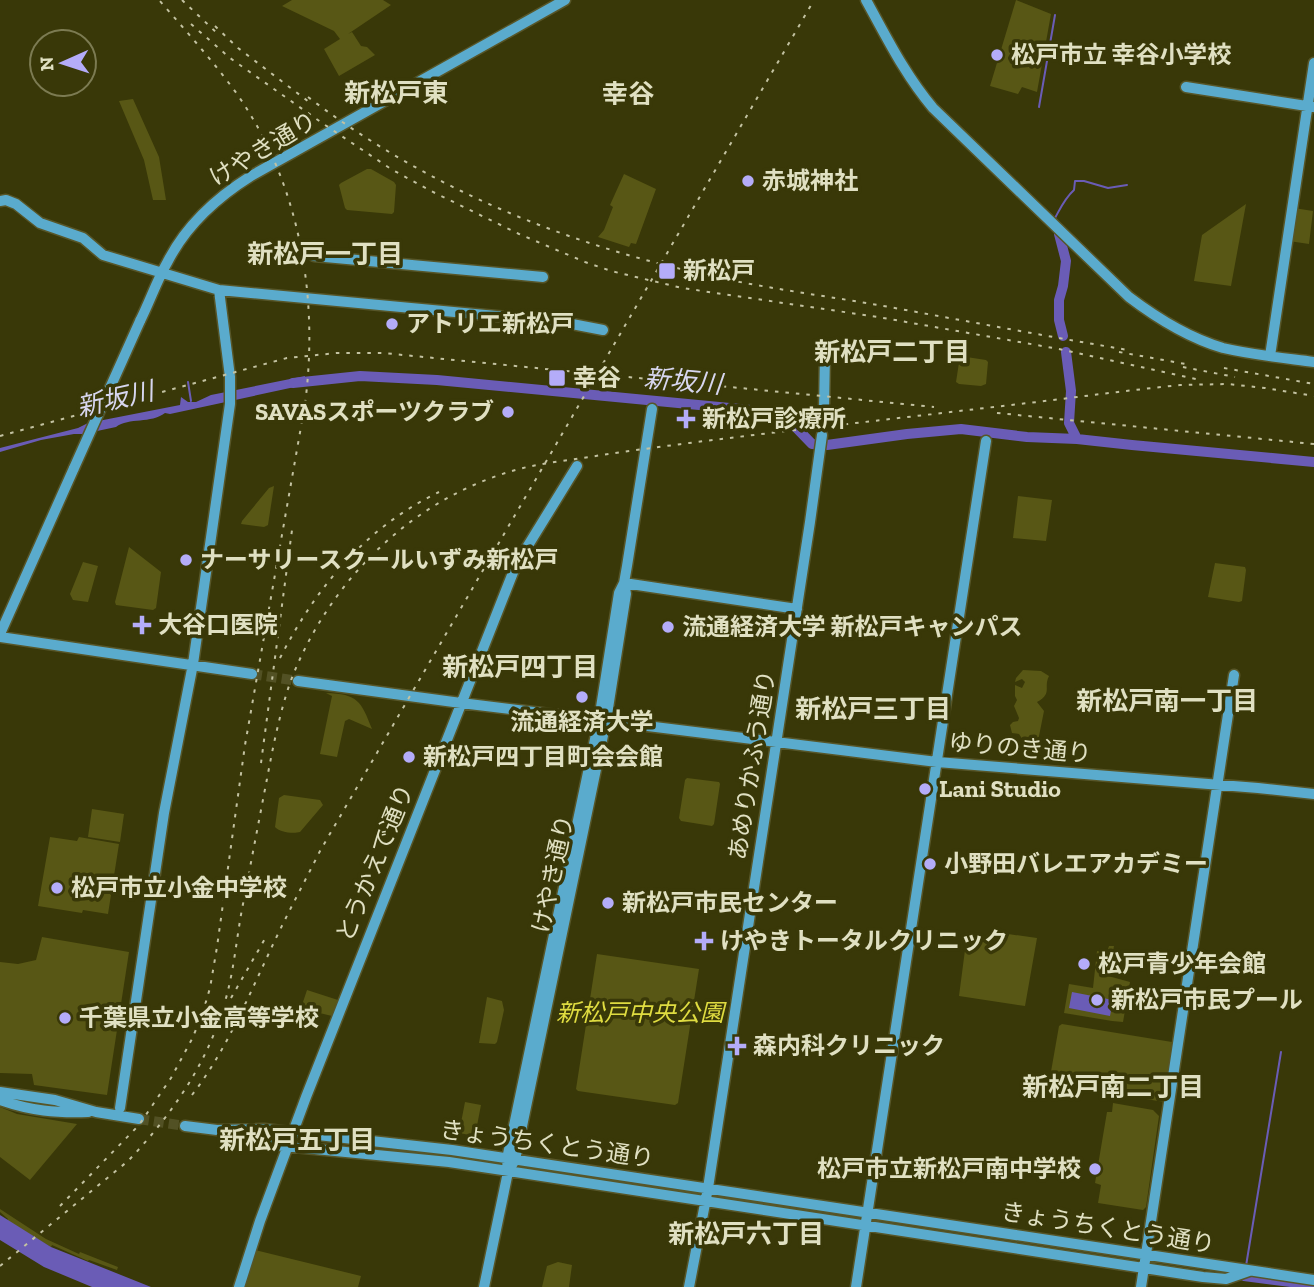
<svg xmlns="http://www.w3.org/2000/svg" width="1314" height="1287" font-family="'Zilla Slab','Noto Sans JP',serif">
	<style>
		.green { fill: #585715 }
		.water { fill: #6a5cb6 }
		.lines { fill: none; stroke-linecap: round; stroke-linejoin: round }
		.stream { stroke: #6a5cb6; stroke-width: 2 }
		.river { stroke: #6a5cb6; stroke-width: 10 }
		.secondary-tunnel { stroke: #525124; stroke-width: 10; stroke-dasharray: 10 5; stroke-linecap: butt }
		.secondary-casing { stroke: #575629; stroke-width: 13 }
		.secondary { stroke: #5aabcd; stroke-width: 10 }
		.rail { stroke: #c3c2a1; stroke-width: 2; stroke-dasharray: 3.5 7; stroke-linecap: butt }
		.secondary-bridge-casing { stroke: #575629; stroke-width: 13; stroke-linecap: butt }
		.secondary-bridge { stroke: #5aabcd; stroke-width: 10 }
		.poi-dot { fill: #b4acf9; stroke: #393808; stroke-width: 2.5 }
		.labels { text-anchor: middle; stroke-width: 7; stroke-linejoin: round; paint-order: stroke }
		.poi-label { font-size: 24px; font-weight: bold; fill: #e0e0c2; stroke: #393808; text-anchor: start }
		.street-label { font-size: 24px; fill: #e0e0c2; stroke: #393808 }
		.park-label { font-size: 24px; font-style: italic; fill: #dfdc41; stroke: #393808 }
		.neighbourhood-label { font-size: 26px; font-weight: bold; fill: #e0e0c2; stroke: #393808 }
		.water-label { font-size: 26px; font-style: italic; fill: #d7d6ef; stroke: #393808 }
	</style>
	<rect width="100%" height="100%" fill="#393808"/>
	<path class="green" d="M292,0H383L391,5L348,34L352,32L361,46L367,47L375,55L339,76L324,49L340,39L334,31L282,6Z
		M1016,0L1051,14L1037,92L1022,87L1018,94L990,86Z
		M133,99L159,157L166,200H153L144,160L119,101Z
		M367,169H371L394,182L396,185L394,212L392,214L347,210L345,208L339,185L341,183Z
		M624,174L656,189L636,244L631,243L629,247L598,237L604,230L613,207L610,205Z
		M1246,204L1231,286L1194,281L1202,235Z
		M1294,208L1313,211L1309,244L1289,241Z
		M960,356L986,360L988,362L986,384L981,386L959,384L956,382Z
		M274,486L268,525L264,527L241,524L242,521L269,488Z
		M1018,496L1052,500L1046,541L1013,538Z
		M129,547L161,572L156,608L153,610L116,605L115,602Z
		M83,562L98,566L88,602L73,600L70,594Z
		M1215,563L1245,567L1246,570L1242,601L1239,602L1208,597Z
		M1023,670L1041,671L1049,676C1043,688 1053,693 1037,702L1044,711L1038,741L1023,740L1019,734L1012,733L1010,725L1013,722L1018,721L1019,718L1014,706L1017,700L1015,696V685L1022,688L1025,682L1022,679L1015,682L1016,678Z
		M326,693C358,694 361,701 372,729L349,719L345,721L337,757L320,754L332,696Z
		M687,778L719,782L720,784L714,824L712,826L681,821L679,818L685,780Z
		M284,795L320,800L323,805L300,832C293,834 279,832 275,827L279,798Z
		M92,809L124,814L120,842L88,837Z
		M50,837L77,841L79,837L119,844L108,914L83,910L82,913L38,906Z
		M973,934L1000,939L1008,934L1037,938L1025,1006L959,996L965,950H971Z
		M42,937L129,952L107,1095L34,1085L32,1074L0,1073V962L18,964L36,960Z
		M1109,946H1114L1108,976L1130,982L1123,1022L1112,1021L1064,1013L1069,984L1093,988L1097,951L1107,952Z
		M597,954L699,969L678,1103L675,1105L578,1091L576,1089Z
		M307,990L338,1000L332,1016L303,1009L302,1005Z
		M487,997L502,1001L504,1010L497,1042L495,1044L479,1043Z
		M1062,1024L1172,1042L1164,1102L1049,1083L1059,1026Z
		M465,1102L481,1105L475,1136L459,1133Z
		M1113,1103L1153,1110L1159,1116L1146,1207L1143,1210L1098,1203L1101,1185L1095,1183L1107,1112H1112Z
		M0,1107L17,1114L77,1124L30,1180L0,1157Z
		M0,1209L46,1239L79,1254L80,1252L118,1267L117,1270L89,1260L88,1261L52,1245L51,1247L7,1221L8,1219L0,1212Z
		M255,1250L361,1276L358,1287H244Z
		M558,1262L572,1265L569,1287H542L547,1266Z"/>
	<path class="water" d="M305,376L304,385L170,414L165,413C151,424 129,417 116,427L83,434H74L41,440L0,452V448L78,428L88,423L180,405L181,397L188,402H196L211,395Z
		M1072,992L1113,1000L1110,1016L1069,1008Z
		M0,1215L51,1247L151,1287H92L44,1267L0,1240Z"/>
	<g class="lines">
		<path class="stream" d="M1039,107L1055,15
			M1055,218C1061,207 1065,198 1074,190L1075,181H1084L1108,188L1127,185
			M188,382L191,401
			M1246,1266L1281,1052"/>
		<path class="river" d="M1059,234L1066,261L1063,286L1059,300V320L1063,336
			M1066,352L1071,391L1069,423L1077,439
			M293,383L360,376L437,380L782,413L812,444L827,445L907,434L961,429L1027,437L1077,439L1132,445L1314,462
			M1244,1276L1314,1285"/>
		<path class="secondary-tunnel" d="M252,674L298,681
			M139,1119L185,1126"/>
		<defs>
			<path id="secondary" d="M866,0C887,38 905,75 933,108L1129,297C1158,319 1189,338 1223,348C1253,355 1284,358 1314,362
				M1186,87L1313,107
				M0,201L6,200L16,204L40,223L83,238L103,255L219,290L539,320L572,324L603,330
				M314,256L543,277
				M140,321C150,301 157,280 168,261C187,224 216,198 251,176L565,0
				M1270,356L1314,63
				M824,410L825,353
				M624,583L797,609
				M0,634L74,468
				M0,637L252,674
				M298,681L461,703L937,762L1258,788L1314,794
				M0,1092L55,1100L96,1112L139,1119
				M0,1100C31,1111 56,1113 88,1112
				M120,1108L164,813L193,664L230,404V377L219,290
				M185,1126L217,1130L263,1144L449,1162L1203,1277L1226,1279L1249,1271
				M217,1130L264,1129L452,1150L1314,1280
				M512,1165L515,1160L606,721L626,594L624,583
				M239,1287L260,1221L306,1097L516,565L577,466
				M484,1287L508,1172L507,1159L599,720L619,593L624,583L627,566L652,409
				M689,1287L708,1188L810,522L822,435
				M856,1287L986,441
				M1141,1287L1234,675"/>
		</defs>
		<use href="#secondary" class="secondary-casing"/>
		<use href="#secondary" class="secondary"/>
		<path class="rail" d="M182,0L219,35
			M191,24L230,58L325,125L391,169L431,191L519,234L585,262L611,271L682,288L878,317L1059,349L1196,379
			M215,26L238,48L313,105
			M308,97C419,182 550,238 685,270C749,286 814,294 878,305C961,320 1045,336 1128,350
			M1119,352L1191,365
			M1183,367L1235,377
			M1224,368L1314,384
			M997,413L1314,444
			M0,436L287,358L337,353H383L934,407
			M280,658C317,586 365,528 439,492
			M261,763L292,530
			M231,998L266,937
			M192,1095C225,1052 246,1002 269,953C285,918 303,885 320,851L814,0
			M60,1206L139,1125L171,1078L192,1039L202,1015L210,988L217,947L245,745L305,404C319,297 300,184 237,94C213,61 186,31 159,0
			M0,1266L128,1161C169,1118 206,1066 223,1008C234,975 236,939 243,904C252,857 261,810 270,763C275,737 283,700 293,675C334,574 419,493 527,467C551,462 577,459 602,455C669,445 737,437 804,429C882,420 959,411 1037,402C1085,396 1132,390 1180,385L1228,384L1265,388L1314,396"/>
		<defs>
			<path id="secondary-bridge" d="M74,468L140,321"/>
		</defs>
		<use href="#secondary-bridge" class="secondary-bridge-casing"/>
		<use href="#secondary-bridge" class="secondary-bridge"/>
	</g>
	<g class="poi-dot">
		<circle cx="997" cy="55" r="7"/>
		<circle cx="748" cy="181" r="7"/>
		<rect x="658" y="262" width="18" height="18" rx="3.5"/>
		<circle cx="392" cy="324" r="7"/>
		<rect x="548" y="369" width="18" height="18" rx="3.5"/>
		<circle cx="508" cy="412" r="7"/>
		<path d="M682.5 408.5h7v7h7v7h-7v7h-7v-7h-7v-7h7z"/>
		<circle cx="186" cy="560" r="7"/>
		<path d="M138.5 614.5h7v7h7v7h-7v7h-7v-7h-7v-7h7z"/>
		<circle cx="668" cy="627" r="7"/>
		<circle cx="582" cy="697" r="7"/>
		<circle cx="409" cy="757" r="7"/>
		<circle cx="925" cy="789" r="7"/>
		<circle cx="930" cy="864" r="7"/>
		<circle cx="57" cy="888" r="7"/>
		<circle cx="608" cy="903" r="7"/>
		<path d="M700.5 930.5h7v7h7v7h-7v7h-7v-7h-7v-7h7z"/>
		<circle cx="1084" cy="964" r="7"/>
		<circle cx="1097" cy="1000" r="7"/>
		<circle cx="65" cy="1018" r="7"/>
		<path d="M733.5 1035.5h7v7h7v7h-7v7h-7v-7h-7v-7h7z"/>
		<circle cx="1095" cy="1169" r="7"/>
	</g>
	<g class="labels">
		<g class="poi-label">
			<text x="1011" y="63">松戸市立 幸谷小学校</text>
			<text x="762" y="189">赤城神社</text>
			<text x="683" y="279">新松戸</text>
			<text x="406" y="332">アトリエ新松戸</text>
			<text x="573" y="386">幸谷</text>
			<text x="494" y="420" text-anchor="end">SAVASスポーツクラブ</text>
			<text x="702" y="427">新松戸診療所</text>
			<text x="200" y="568">ナーサリースクールいずみ新松戸</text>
			<text x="158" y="633">大谷口医院</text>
			<text x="682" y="635">流通経済大学 新松戸キャンパス</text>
			<text x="582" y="730" text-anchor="middle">流通経済大学</text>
			<text x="423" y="765">新松戸四丁目町会会館</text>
			<text x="939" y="797">Lani Studio</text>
			<text x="944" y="872">小野田バレエアカデミー</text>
			<text x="71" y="896">松戸市立小金中学校</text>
			<text x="622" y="911">新松戸市民センター</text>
			<text x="720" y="949">けやきトータルクリニック</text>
			<text x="1098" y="972">松戸青少年会館</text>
			<text x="1111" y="1008">新松戸市民プール</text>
			<text x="79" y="1026">千葉県立小金高等学校</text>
			<text x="753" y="1054">森内科クリニック</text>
			<text x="1081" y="1177" text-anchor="end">松戸市立新松戸南中学校</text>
		</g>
		<g class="street-label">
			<text transform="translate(263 149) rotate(-31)" y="8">けやき通り</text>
			<text transform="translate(1020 748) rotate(5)" y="8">ゆりのき通り</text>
			<text transform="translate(752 765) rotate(-81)" y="8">あめりかふう通り</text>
			<text transform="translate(375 863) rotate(-68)" y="8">とうかえで通り</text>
			<text transform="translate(553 874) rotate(-78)" y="8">けやき通り</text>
			<text transform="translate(547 1144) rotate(8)" y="8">きょうちくとう通り</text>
			<text transform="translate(1108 1228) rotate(9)" y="8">きょうちくとう通り</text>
		</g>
		<g class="park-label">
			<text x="640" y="1021">新松戸中央公園</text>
		</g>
		<g class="neighbourhood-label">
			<text x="396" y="102">新松戸東</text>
			<text x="628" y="103">幸谷</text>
			<text x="325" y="263">新松戸一丁目</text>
			<text x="892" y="361">新松戸二丁目</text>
			<text x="520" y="676">新松戸四丁目</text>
			<text x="1167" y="710">新松戸南一丁目</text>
			<text x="873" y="718">新松戸三丁目</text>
			<text x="1113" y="1096">新松戸南二丁目</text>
			<text x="297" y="1149">新松戸五丁目</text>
			<text x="746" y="1243">新松戸六丁目</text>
		</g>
		<g class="water-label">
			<text transform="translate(683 381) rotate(5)" y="9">新坂川</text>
			<text transform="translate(115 399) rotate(-13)" y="9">新坂川</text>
		</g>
	</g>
	<g transform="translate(63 63) rotate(267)"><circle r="33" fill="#393808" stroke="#7c7b52" stroke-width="2"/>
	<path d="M0-5L12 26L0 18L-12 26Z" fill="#b4acf9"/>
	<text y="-10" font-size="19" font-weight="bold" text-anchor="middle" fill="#e0e0c2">N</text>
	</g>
</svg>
